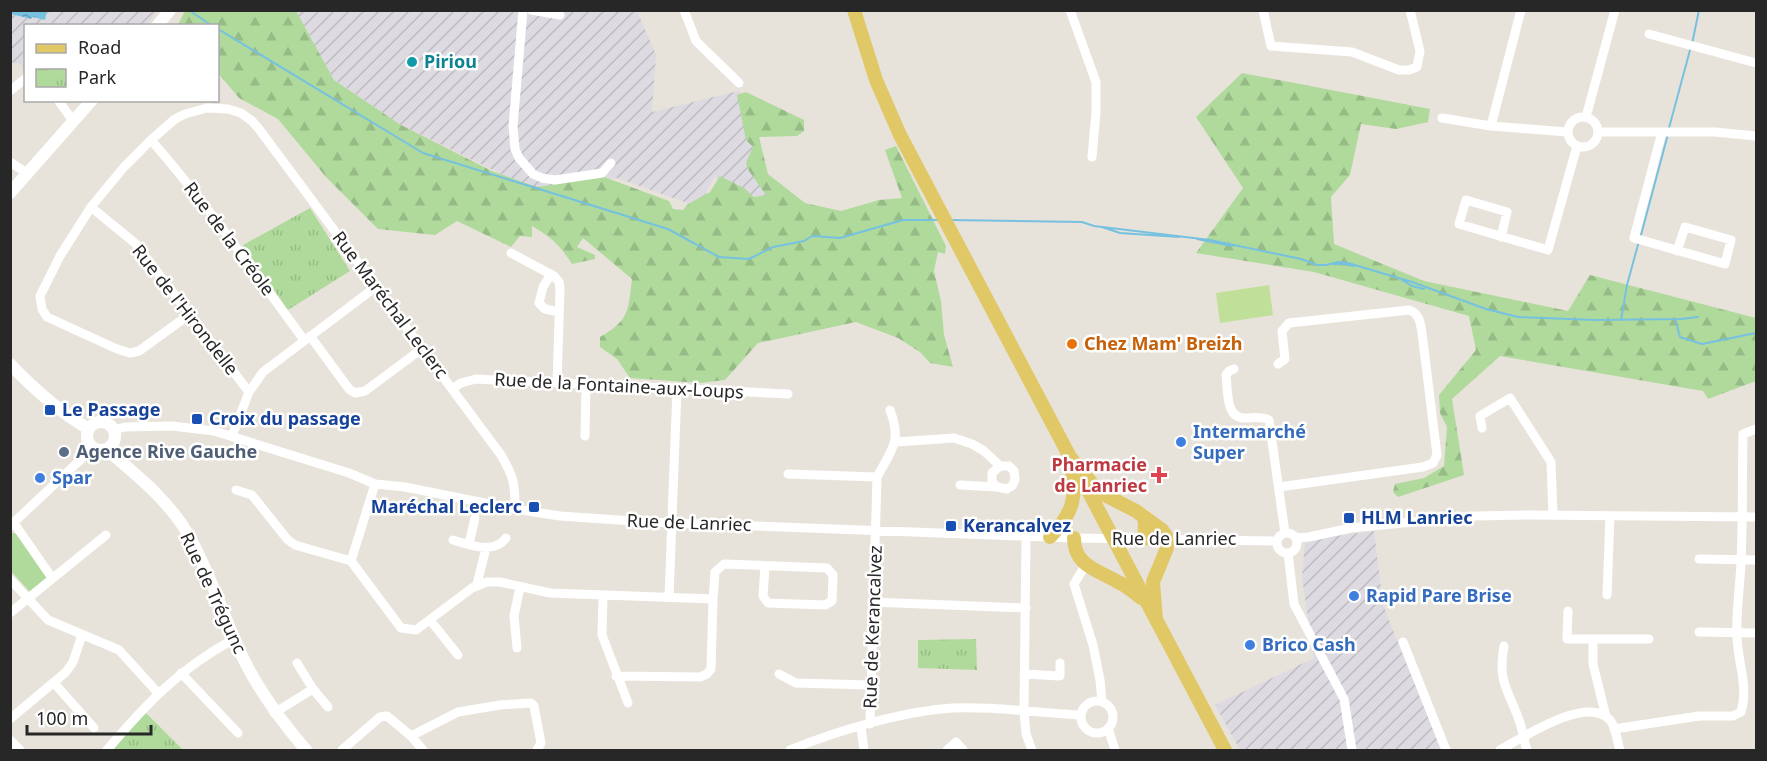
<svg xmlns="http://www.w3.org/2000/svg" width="1767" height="761" font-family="'Noto Sans',sans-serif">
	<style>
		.industrial { fill: url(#industrial-furrows) }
		.grass { fill: #afda9c }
		.forest { fill: url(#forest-firs) }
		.park { fill: url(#park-tufts) }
		.pitch { fill: #c0e099 }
		.water { fill: url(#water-ripples) }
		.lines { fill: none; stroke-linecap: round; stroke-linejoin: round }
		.stream { stroke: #77c1e0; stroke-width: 2 }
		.street { stroke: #fff; stroke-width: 9 }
		.secondary { stroke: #fff; stroke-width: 12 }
		.primary { stroke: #e0c867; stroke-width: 14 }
		.culture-dot { fill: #0f9aa8; stroke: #fff; stroke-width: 2 }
		.food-dot { fill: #e8710a; stroke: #fff; stroke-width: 2 }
		.transit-dot { fill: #1a4fb4; stroke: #fff; stroke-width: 2 }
		.shop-dot { fill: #3f7fe0; stroke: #fff; stroke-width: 2 }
		.service-dot { fill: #5c6f8a; stroke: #fff; stroke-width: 2 }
		.health-dot { fill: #e0444e; stroke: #fff; stroke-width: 2 }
		.labels { text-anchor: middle; stroke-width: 5; stroke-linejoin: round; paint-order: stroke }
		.culture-label { font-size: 18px; font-weight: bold; fill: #0d838f; stroke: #fff; text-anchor: start }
		.street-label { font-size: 18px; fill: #272727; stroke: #fff }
		.food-label { font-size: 18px; font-weight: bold; fill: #c56008; stroke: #fff; text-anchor: start }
		.transit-label { font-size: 18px; font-weight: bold; fill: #164399; stroke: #fff; text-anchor: start }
		.shop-label { font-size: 18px; font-weight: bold; fill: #366cbe; stroke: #fff; text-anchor: start }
		.service-label { font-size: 18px; font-weight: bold; fill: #4e5e75; stroke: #fff; text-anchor: start }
		.health-label { font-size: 18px; font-weight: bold; fill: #be3a42; stroke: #fff; text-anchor: end }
	</style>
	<defs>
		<pattern id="industrial-furrows" width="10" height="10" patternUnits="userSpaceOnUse" patternTransform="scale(1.5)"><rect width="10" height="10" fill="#dddae1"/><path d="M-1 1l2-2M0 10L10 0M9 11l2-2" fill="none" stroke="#bebbc1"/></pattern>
		<pattern id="forest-firs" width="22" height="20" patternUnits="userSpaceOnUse" patternTransform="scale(1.5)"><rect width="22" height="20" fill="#afda9c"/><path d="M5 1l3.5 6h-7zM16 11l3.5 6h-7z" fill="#97bb86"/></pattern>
		<pattern id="park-tufts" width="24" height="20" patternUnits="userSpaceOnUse" patternTransform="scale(1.5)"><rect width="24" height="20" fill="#afda9c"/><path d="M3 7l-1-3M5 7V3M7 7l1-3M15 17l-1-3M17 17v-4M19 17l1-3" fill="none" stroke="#97bb86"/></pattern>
		<pattern id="water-ripples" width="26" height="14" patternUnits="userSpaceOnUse" patternTransform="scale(1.5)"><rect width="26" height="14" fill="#77c1e0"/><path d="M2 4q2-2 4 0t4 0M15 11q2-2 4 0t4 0" fill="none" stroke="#629db6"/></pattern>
	</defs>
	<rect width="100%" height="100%" fill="#e8e3da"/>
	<path class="industrial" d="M47,11H157L147,25L26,26V67L24,68L17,62L16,64L11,62L10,14L31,19L32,17L45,20Z
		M296,11H637L656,55L652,112L738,91L754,99L766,183L773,206L714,177L699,207L617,178L540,193L401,125L334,80Z
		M1374,531L1383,605L1441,750H1240L1215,705L1314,658L1302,578L1305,540Z"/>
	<path class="grass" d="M14,533L20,537L47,576L46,580L30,592L11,571V534Z"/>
	<path class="forest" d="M185,11H296L334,80L401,125L492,171L537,187L604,177L669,201L673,209L683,210L688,204L710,192L720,176L744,188L754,197L766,195L749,171L746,163L753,147L746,140L737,95L746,92L804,120V131L797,136L759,137L768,174L805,203L841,211L879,200L902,198L885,150L896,146L946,246L945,254L938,252L934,271L941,301L944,335L953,367L930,363L920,352L898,338L856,322L758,343L725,380L700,383L630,378L617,359L600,347V337C629,320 628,312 632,279L583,238L577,247L595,255V259L572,264C560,245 551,237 532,226V237L520,236L511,247L457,221L435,235L378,229L326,177L278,119L239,98L218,73V26H177Z
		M1242,73L1430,109L1428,122L1396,129L1361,124L1350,175L1331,197L1334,244L1424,281L1568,311L1590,275L1756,318V381L1708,399L1703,391L1500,356L1452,399L1464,475L1398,497L1393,492L1395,484L1424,478L1444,466L1447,427L1440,413L1439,395L1476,350L1469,316L1314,272L1196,253L1243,188L1196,117Z"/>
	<path class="park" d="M310,208L350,271L288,310L243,245Z
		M976,639L977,670L918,668V640Z
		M145,712L183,750H113Z"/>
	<path class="pitch" d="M1269,285L1273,315L1220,323L1216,293Z"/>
	<path class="water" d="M10,11L11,10L47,11L45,20L32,17L31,19L11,14Z"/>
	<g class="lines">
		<path class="stream" d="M189,10L212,26
			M218,29L423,153L668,229L719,257L749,259L773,247L804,241L812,236L840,238L903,220H938
			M1692,44L1699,10
			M1669,128L1690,50
			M950,220L1082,222L1094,226L1210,240L1301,259L1317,265H1326L1338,262L1348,263L1412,282L1486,309L1518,317L1595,320L1681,319L1698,317
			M1102,227L1120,233L1179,237
			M1641,235L1668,134
			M1197,239L1232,246
			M1333,264H1344L1354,266
			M1402,280L1412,286L1424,289
			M1675,319L1680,337L1702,344L1756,333
			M1621,320L1627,285L1639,241"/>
		<path class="street" d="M523,10L513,126L515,149L519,158L533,174L542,178L555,180L602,173L611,163
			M531,10L560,15
			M684,10L696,41L739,83
			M1070,10L1096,82V112L1092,157
			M1263,10L1271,46L1352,52L1399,70H1409L1417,67L1420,51L1410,10
			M1649,34L1756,63
			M10,91L26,78
			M58,100L73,121
			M1568 132a15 15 0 1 1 30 0a15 15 0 1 1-30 0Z
			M1586,117L1615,10
			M1442,118L1491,126L1567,132
			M1491,126L1521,10
			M1598,132H1715L1756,136
			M1662,132L1634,238L1725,264L1731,240L1685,227L1677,251
			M151,140C206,203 254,272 304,340
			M10,162L27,173
			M91,207L136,244L249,392
			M1501,237L1507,212L1466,200L1459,224L1548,250L1577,146
			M511,253L554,276L559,282L560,289L557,383
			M551,274L543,287L539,303L545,309L559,312
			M190,314L139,351L130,353L117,349L47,317L42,309L40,296L60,256L91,207L124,167L151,140L175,119L185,114L207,108L228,109L241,113L252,121L259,129L501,455C514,477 515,484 515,509
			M310,336L349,389L355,393L365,391L423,348
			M1278,364L1285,359L1282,331L1289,323L1409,310C1420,314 1420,322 1422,333L1437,455L1433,463L1423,467L1279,487
			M1234,369L1229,371L1226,375C1228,389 1225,419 1245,418C1254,418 1261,416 1269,420L1285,533
			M452,389L461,383L476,379L788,394
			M1482,428L1480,416L1510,398L1551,462L1553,515
			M113,430L125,427L172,426L214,431L349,473L375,484L405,487L515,509L560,516L648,522L1074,538L1277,541
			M232,436L249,392L263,372L377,286
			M585,436L586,384
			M896,442L954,438L972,444L984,451L1000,466H1009L1014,471L1015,480L1012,486L1007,489L997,487L992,482V473L1000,466
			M788,474L877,477
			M960,485L997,487
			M236,490L252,495L287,539L295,545L351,561
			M14,523L52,578
			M10,526L93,448
			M1277 543a10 10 0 1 1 20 0a10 10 0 1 1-20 0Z
			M1026,536L1024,711L1026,734L1032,750
			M1296,538L1309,537L1351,528L1475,516L1530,515L1756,517
			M453,540C471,545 493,555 506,538
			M469,544L475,518
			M1288,553L1294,604L1344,699L1352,750
			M1699,559L1756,560
			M351,561L401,628L416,630L472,588L487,582H500L550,593L713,599L715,572L724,564L827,568L833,575L832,601L825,605L768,603L763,596L765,566
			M351,561L375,484
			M1085,566L1074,584L1093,645L1100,680L1102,702
			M10,579L48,620L119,650L158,693
			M477,584L486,548
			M603,595L602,635L628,703
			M1607,595L1610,516
			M669,597L677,389
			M872,602L1026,608
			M1568,611L1567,639H1593
			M10,613L106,535
			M430,620L458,655
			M1699,632L1756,633
			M1403,642L1446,750
			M1504,646C1497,683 1509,690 1520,723C1523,732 1524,742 1527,750
			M517,648L514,616L520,587
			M181,673L238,733
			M779,674L796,683L871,685
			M1024,674L1060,676V663
			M616,676L700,677L707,674L711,669L713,599
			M54,683L94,728
			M313,689L328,707
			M1081 717a16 16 0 1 1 32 0a16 16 0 1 1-32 0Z
			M274,713L313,689L297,663
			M1606,717L1593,664V639H1649
			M10,719L66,672L73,662L82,635
			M870,724L877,477C892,449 902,442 890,410
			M861,727L864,750
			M1108,728L1115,750
			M1614,729L1699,716H1733L1741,712C1749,686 1737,661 1737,635C1736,610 1740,587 1741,562C1743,520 1742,477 1743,434L1756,429
			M411,736L458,712L500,705L531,703L534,706L541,743L537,750
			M10,740L20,750
			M107,750C146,704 180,668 234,639
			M342,750L380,717L387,716L411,736L423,750
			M790,750C836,731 903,711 953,708C995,706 1039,713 1081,715
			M947,750L956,742L963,750
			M1500,750C1522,738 1587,694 1610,720C1616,727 1617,741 1620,750"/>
		<path class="secondary" d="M157,26L170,10
			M10,193L92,100
			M10,364C34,389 59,412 89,429
			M87 436a14 14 0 1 1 28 0a14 14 0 1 1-28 0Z
			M106,449C137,475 168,500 188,534C211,574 224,619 244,660C261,694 282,722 306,750"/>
		<path class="primary" d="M854,10L876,80L900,135L1070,457L1099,492L1136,511L1162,530L1166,536L1167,548L1153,582L1156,620
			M1084,483L1225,750
			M1144,517L1145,524L1144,539
			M1050,537C1077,509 1076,496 1070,459
			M1074,538C1074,566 1098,570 1118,582C1127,586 1134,592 1141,598"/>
	</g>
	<circle class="culture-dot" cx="412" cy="62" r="6"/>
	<circle class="food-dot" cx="1072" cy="344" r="6"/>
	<g class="transit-dot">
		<rect x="44" y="404" width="12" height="12" rx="3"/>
		<rect x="191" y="413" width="12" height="12" rx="3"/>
		<rect x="528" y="501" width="12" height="12" rx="3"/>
		<rect x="1343" y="512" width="12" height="12" rx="3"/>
		<rect x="945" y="520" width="12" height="12" rx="3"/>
	</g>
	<g class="shop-dot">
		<circle cx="1181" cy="442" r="6"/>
		<circle cx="40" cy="478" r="6"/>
		<circle cx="1354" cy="596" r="6"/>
		<circle cx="1250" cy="645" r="6"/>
	</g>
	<circle class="service-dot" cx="64" cy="452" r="6"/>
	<path class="health-dot" d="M1156 466h6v6h6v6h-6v6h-6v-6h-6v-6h6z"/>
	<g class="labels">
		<g class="culture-label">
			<text x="424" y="68">Piriou</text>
		</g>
		<g class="street-label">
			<text transform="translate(229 239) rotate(53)" y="6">Rue de la Créole</text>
			<text transform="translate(390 305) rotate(53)" y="6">Rue Maréchal Leclerc</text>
			<text transform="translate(185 310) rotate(52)" y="6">Rue de l'Hirondelle</text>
			<text transform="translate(619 386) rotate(3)" y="6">Rue de la Fontaine-aux-Loups</text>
			<text transform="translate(689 523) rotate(2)" y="6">Rue de Lanriec</text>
			<text x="1174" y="545">Rue de Lanriec</text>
			<text transform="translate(213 593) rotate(65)" y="6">Rue de Trégunc</text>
			<text transform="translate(873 627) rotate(-88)" y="6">Rue de Kerancalvez</text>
		</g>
		<g class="food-label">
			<text x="1084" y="350">Chez Mam' Breizh</text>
		</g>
		<g class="transit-label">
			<text x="62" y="416">Le Passage</text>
			<text x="209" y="425">Croix du passage</text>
			<text x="522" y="513" text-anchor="end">Maréchal Leclerc</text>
			<text x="1361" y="524">HLM Lanriec</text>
			<text x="963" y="532">Kerancalvez</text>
		</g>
		<g class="shop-label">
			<text x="1193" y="438">Intermarché<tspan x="1193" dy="21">Super</tspan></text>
			<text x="52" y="484">Spar</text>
			<text x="1366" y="602">Rapid Pare Brise</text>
			<text x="1262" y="651">Brico Cash</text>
		</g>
		<g class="service-label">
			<text x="76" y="458">Agence Rive Gauche</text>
		</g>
		<g class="health-label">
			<text x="1147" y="471">Pharmacie<tspan x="1147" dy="21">de Lanriec</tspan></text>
		</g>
	</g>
	<rect width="1767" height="761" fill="none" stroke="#272727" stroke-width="24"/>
	<rect x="24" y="24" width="195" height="78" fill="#ffffff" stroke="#a9a9a9" stroke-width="1.5"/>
	<rect x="36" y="44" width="30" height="9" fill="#e0c867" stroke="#a9a9a9" stroke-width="1.5"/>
	<text x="78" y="54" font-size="18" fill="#272727">Road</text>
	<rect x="36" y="69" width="30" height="18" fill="url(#park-tufts)" stroke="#a9a9a9" stroke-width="1.5"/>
	<text x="78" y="84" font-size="18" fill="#272727">Park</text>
	<path d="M27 725v9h124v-9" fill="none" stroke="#272727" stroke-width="3"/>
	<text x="36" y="725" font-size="18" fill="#272727" stroke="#ffffff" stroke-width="4.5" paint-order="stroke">100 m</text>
</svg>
